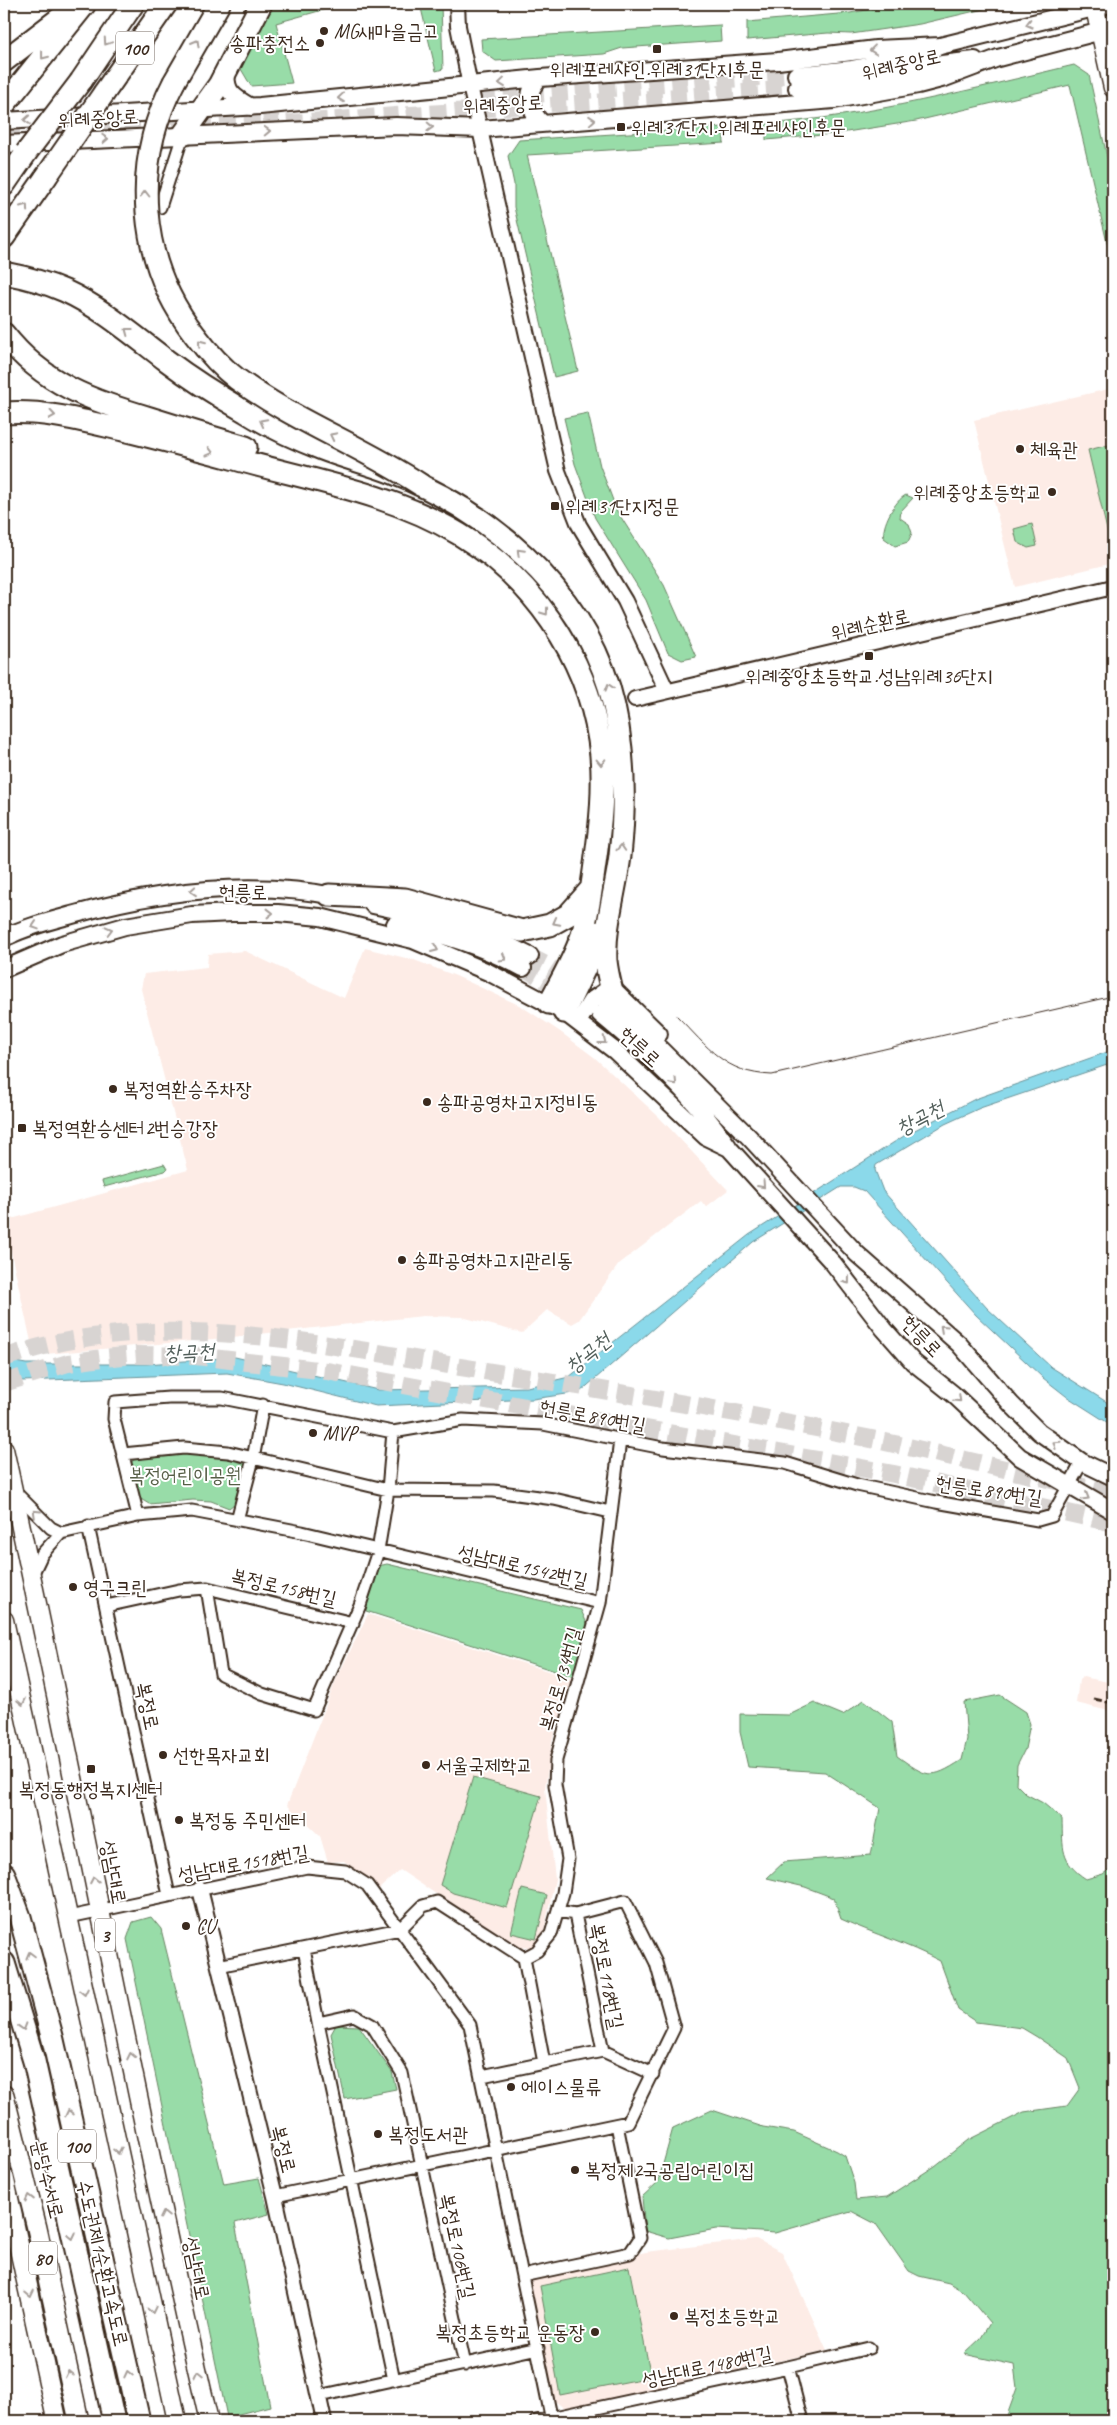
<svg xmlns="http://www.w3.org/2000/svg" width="1117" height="2425" font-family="Caveat,'Poor Story',sans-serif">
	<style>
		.built { fill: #fdece6 }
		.green { fill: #98dca8; stroke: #6a8363 }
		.water { fill: #8bd9ea; stroke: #6b9398 }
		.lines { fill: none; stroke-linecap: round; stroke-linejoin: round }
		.secondary-tunnel { stroke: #d8d4d2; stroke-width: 16; stroke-dasharray: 16 8; stroke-linecap: butt }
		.primary-tunnel { stroke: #d8d4d2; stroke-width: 18; stroke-dasharray: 18 9; stroke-linecap: butt }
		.minor-casing { stroke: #3b2a1e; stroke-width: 15 }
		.tertiary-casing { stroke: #3b2a1e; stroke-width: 18 }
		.secondary-casing { stroke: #3b2a1e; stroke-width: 20 }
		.primary-casing { stroke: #3b2a1e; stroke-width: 21 }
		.trunk-casing { stroke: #3b2a1e; stroke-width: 22 }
		.motorway-casing { stroke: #3b2a1e; stroke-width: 25 }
		.minor { stroke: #fff; stroke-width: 11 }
		.tertiary { stroke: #fff; stroke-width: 14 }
		.secondary { stroke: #fff; stroke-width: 16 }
		.primary { stroke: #fff; stroke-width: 18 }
		.trunk { stroke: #fff; stroke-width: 19 }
		.motorway { stroke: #fff; stroke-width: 21 }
		.tram { stroke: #3b2a1e; stroke-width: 1 }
		.rail { stroke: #3b2a1e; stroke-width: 3; stroke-dasharray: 8 4; stroke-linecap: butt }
		.motorway-bridge-casing { stroke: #3b2a1e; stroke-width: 25; stroke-linecap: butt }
		.motorway-bridge { stroke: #fff; stroke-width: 21 }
		.oneway { stroke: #a79f9a }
		.poi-dot { fill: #3b2a1e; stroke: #fff; stroke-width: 2 }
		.labels { text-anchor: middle; stroke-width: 4; stroke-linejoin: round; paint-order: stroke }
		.shield { fill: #fff; stroke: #766a62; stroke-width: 1 }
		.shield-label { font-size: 19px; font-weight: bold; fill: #3b2a1e }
		.poi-label { font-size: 20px; fill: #3b2a1e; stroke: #fff; text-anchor: start }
		.street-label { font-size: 20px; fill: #3b2a1e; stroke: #fff }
		.park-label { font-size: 20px; fill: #575f47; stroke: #fff }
		.water-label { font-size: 21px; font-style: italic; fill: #535f5b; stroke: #fff }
	</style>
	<rect width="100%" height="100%" fill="#fff"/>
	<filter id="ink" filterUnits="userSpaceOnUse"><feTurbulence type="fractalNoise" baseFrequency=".02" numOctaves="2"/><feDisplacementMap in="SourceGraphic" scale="10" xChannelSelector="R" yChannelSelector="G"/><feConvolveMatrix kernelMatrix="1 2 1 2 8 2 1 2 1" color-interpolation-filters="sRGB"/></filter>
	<g filter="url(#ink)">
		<path class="built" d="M1113,388V563L1015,587L974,420Z
			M365,948L414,960L456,976L521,1006L559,1031L594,1057L659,1117L728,1190L706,1207L701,1201L619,1264L579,1320L572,1324L547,1310L522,1333L462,1317L423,1316L214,1339L34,1355L4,1221L188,1170L141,989L144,974L207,967L208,954L245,951L344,998Z
			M368,1614L573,1679L552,1741L545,1788L555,1879L541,1946L517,1948L400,1870L379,1889L344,1861L328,1862L320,1836L287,1805L336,1680Z
			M1083,1677L1113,1683V1712L1076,1703L1079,1680Z
			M756,2239L782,2252L827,2350L565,2409L555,2401L530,2282L536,2277L646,2252Z"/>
		<path class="green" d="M271,4H344L276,23L292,83L251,86L241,69Z
			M420,4H441L443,69L436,71Z
			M899,4H1005L920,24L851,34L828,33L747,40V22L850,13Z
			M720,25L721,41L622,48L604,54L496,61L482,51L481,39Z
			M1074,65L1089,75L1113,184V268L1070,85L916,121L834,134L766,140V124C871,116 972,89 1074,65Z
			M723,127L724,143L527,155L578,371L554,377L514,207V184L508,156L519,140Z
			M588,413L600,466L617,511L664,585L696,657L682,660L668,653L646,600L595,518L575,464L564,418Z
			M1113,444V550L1112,551L1088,450Z
			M906,495L913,498L901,511L900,518L909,524L912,533L908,542L895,546L884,538C881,526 895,500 906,495Z
			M1032,524L1037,546L1028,548L1017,542L1014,529Z
			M164,1164L167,1169L165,1171L104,1187L102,1181Z
			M184,1451L243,1458L248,1468L239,1500L229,1508L211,1501L193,1500L149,1504L139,1498L130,1464L136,1457Z
			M387,1564L581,1610L588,1626L574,1677L366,1611L374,1567Z
			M1000,1695L1026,1712L1030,1724L1025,1749L1017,1765L1016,1784L1026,1794L1043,1803L1062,1819C1063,1848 1060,1862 1086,1879L1103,1874L1113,1867V2421H1005L1017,2388L1014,2365L964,2354L981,2338L990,2323L964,2292L949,2283L919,2276L909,2271L876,2224L851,2211L775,2233L716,2229L669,2238L645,2231L642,2197L658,2182L673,2128L712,2110L763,2127L794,2132L837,2151L845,2156L854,2183L856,2200L887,2197L935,2166L968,2140L1024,2112L1067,2106L1080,2088L1068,2058L1037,2037L1022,2028L976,2022L958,2010L940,1961C908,1944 874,1934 841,1919L834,1898L805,1887L767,1878L784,1862L871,1855L880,1808L825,1772L748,1767L740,1732V1714L789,1715L814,1703L843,1715L864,1700L892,1722L897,1756C927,1777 930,1781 962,1760L967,1739L964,1702Z
			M473,1777L541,1796L507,1908L453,1893L440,1885Z
			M522,1889L547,1895L536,1939L511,1933Z
			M151,1917L161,1929L224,2184L259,2178L269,2214L235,2223L270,2406L227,2417L127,1939L133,1922Z
			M336,2025L359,2026L392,2072L396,2089L345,2099L331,2034Z
			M629,2267L651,2377L560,2395L540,2286Z"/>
		<path class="water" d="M1113,1050V1063L980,1108L945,1124L876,1165L875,1170L883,1191L987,1308L1051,1367L1113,1406V1426L1066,1396L1043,1378L976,1315L864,1191L854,1187H841L753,1242L580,1392L533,1399L376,1406L283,1383L227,1373L23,1381L4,1377V1360L26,1364H147L235,1357L378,1390L527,1387L569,1377L749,1235L907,1134L975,1099Z"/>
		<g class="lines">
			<path class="secondary-tunnel" d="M480,99L796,75
				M263,124L797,88
				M4,130L279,114
				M530,956L546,964L605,1002
				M523,968L566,993"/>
			<path class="primary-tunnel" d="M4,1358C157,1304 329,1346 485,1371C616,1392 746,1413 876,1440C955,1457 1034,1476 1113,1494
				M4,1383L68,1363L102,1358L136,1355L195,1356L327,1371L894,1474L1113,1523"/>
			<defs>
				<path id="minor" d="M160,207L183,135
					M123,1454L184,1448L228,1452L388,1490L494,1491L554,1499L610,1512
					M14,1491L51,1528L61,1533
					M138,1516L114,1419L115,1402L169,1398H222L393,1432L463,1420L543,1424L663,1448L785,1463L857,1485L936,1502L1038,1520L1052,1516L1082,1462
					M237,1520L253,1459L263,1405
					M88,1526L169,1895
					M32,1575L42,1554L61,1533L138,1516L192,1511L302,1532L600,1603
					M207,1588L221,1674L262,1694L314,1710L360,1605L378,1551L388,1490L393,1432
					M106,1606L179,1590L207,1588L353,1623
					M575,1914L603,2051L653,2074
					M69,1917L307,1867L345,1871L367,1885L470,2025L552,2421
					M304,1949L318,2023L394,2380
					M218,1966L400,1929L423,1906L437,1902L524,1958L537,1951L551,1934L563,1893L568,1859L555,1785L556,1760L600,1603L620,1440
					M318,2023L354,2015L372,2025L402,2073L465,2365
					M544,2063L603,2051
					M482,2076L544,2063L524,1958
					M275,2196L628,2122L674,2028L656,1963L625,1901L575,1914L558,1911
					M522,2276L630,2253L640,2238L617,2125
					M788,2367L802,2421
					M319,2396L538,2348
					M536,2421L788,2367L869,2348"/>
				<path id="tertiary" d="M457,4L458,26L470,86L558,471L579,525L625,601L667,691
					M635,699L1113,587
					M200,1889L275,2196L324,2421"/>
				<path id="secondary" d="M227,70C224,91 233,97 251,107
					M796,75L852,69L905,60L940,46L1110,4
					M540,78C524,92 529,111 543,124
					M797,88L854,82L942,64L975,60
					M4,121L260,106L540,78L778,61L876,49L940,46
					M4,144L396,126L481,129L834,100L918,85L945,78L998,58L1113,28
					M373,905L438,919L503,943L530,956
					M395,924C442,934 480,945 523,968
					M4,938C25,927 50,921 72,915C158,891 251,879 339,897
					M4,969L62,944L125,926L192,915L232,913H278L320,917L413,940L488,972L564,1012L615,1051L706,1137L729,1148L833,1263L884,1329L913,1362L953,1394L1020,1457L1113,1511
					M605,1002L645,1034L749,1137L857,1254L959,1344L1011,1404L1039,1432L1082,1462L1113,1477
					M600,1014C647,1053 694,1096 728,1146
					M578,1022L591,1001L611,987L659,1034"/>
				<path id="primary" d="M1094,4L1113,88
					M4,936L11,934
					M4,1449C75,1772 134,2098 209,2421
					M4,1620L177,2421"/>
				<path id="trunk" d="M4,2095L37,2228L79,2421
					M4,2178L57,2421"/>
				<path id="motorway" d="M4,61L68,12
					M81,81L133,4
					M174,82L219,4
					M104,93L166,4
					M4,105L85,4
					M183,135L219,85L261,4
					M4,185L26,153
					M4,237L46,177
					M4,273C25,277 45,282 65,291C102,308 133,335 166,360C191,379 218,396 246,412C270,427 296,439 322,449C345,458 370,464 393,473C488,511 578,586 609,687C625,741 626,799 620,856C616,890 604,926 606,961C607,970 609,979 611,987
					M4,334C44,385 91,400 150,418C182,428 214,438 246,447
					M4,413C45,410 84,421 123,430C160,439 198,449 235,459C310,480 391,493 459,534C532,578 586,655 599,740C606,782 600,829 594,871C591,892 588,915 582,935C574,959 561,981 549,1003
					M329,895L405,899L522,931L550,925L568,915L591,889
					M564,1012L587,964L599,932
					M4,1874L20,1917L53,2040L139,2421
					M4,1963L34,2061L114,2421"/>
			</defs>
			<use href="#minor" class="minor-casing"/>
			<use href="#tertiary" class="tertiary-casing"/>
			<use href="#secondary" class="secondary-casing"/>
			<use href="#primary" class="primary-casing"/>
			<use href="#trunk" class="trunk-casing"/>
			<use href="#motorway" class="motorway-casing"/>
			<use href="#minor" class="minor"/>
			<use href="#tertiary" class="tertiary"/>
			<use href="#secondary" class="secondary"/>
			<use href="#primary" class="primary"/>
			<use href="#trunk" class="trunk"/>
			<use href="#motorway" class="motorway"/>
			<path class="tram" d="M677,1016C709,1048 724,1073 772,1075L1113,996"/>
			<path class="rail" d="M1094,1699L1113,1703"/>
			<defs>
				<path id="motorway-bridge" d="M174,82C131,164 138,262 195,335C207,351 221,367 237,379C294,421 362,446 421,485
					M26,153L81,81
					M46,177L104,93"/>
			</defs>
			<use href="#motorway-bridge" class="motorway-bridge-casing"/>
			<use href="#motorway-bridge" class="motorway-bridge"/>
		</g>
		<defs><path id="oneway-chevron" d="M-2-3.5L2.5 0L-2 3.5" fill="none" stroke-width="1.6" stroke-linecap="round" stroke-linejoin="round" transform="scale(1.25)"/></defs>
		<g class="oneway">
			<use href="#oneway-chevron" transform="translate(1029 24) rotate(166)"/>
			<use href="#oneway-chevron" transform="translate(107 42) rotate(124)"/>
			<use href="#oneway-chevron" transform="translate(196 43) rotate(-60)"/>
			<use href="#oneway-chevron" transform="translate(873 50) rotate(173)"/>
			<use href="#oneway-chevron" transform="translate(44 56) rotate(128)"/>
			<use href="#oneway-chevron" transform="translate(502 83) rotate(174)"/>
			<use href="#oneway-chevron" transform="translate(341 98) rotate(174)"/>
			<use href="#oneway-chevron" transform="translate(27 120) rotate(176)"/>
			<use href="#oneway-chevron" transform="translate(592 120) rotate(-4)"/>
			<use href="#oneway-chevron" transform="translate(430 127) rotate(2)"/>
			<use href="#oneway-chevron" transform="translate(267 131) rotate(-2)"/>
			<use href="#oneway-chevron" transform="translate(105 139) rotate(-3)"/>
			<use href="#oneway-chevron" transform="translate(145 194) rotate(-90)"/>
			<use href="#oneway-chevron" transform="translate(25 207) rotate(-55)"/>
			<use href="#oneway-chevron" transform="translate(128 331) rotate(-143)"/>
			<use href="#oneway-chevron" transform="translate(201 343) rotate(-129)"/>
			<use href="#oneway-chevron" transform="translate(52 415) rotate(8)"/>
			<use href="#oneway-chevron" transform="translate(263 422) rotate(-152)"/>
			<use href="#oneway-chevron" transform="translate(333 436) rotate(-153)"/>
			<use href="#oneway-chevron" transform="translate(210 452) rotate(15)"/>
			<use href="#oneway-chevron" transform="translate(520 552) rotate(-135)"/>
			<use href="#oneway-chevron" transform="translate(545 612) rotate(54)"/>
			<use href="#oneway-chevron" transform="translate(609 687) rotate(-107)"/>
			<use href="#oneway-chevron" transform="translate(601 762) rotate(89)"/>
			<use href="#oneway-chevron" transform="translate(621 848) rotate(-86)"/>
			<use href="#oneway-chevron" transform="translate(193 891) rotate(175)"/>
			<use href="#oneway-chevron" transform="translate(270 913)"/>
			<use href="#oneway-chevron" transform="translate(556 922) rotate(152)"/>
			<use href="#oneway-chevron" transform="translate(35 926) rotate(162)"/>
			<use href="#oneway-chevron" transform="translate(109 930) rotate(-14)"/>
			<use href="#oneway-chevron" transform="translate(435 949) rotate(23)"/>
			<use href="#oneway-chevron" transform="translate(503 958) rotate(29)"/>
			<use href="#oneway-chevron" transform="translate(603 1041) rotate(38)"/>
			<use href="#oneway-chevron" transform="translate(674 1082) rotate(46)"/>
			<use href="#oneway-chevron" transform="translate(762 1185) rotate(48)"/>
			<use href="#oneway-chevron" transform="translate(847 1281) rotate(52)"/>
			<use href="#oneway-chevron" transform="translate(943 1328) rotate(-137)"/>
			<use href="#oneway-chevron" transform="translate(958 1399) rotate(44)"/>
			<use href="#oneway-chevron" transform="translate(1056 1444) rotate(-145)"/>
			<use href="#oneway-chevron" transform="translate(1086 1497) rotate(30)"/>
			<use href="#oneway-chevron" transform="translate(36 1513) rotate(-136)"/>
			<use href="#oneway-chevron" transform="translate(22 1702) rotate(78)"/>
			<use href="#oneway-chevron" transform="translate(94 1880) rotate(-101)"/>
			<use href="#oneway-chevron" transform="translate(30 1955) rotate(-105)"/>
			<use href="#oneway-chevron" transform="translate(84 1992) rotate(78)"/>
			<use href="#oneway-chevron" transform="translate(23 2027) rotate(73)"/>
			<use href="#oneway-chevron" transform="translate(131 2056) rotate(-102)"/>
			<use href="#oneway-chevron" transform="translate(69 2113) rotate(-103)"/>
			<use href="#oneway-chevron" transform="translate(118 2151) rotate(78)"/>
			<use href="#oneway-chevron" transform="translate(29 2198) rotate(-104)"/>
			<use href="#oneway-chevron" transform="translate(164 2215) rotate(-102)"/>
			<use href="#oneway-chevron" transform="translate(72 2236) rotate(77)"/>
			<use href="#oneway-chevron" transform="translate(30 2294) rotate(78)"/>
			<use href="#oneway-chevron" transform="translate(152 2310) rotate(78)"/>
			<use href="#oneway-chevron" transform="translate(69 2374) rotate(-102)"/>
			<use href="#oneway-chevron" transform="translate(128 2374) rotate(-103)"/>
			<use href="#oneway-chevron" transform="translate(198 2374) rotate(-103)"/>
		</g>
	</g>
	<g class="poi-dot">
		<circle cx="324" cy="31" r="5"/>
		<circle cx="320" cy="43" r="5"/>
		<rect x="652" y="44" width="10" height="10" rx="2.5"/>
		<rect x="616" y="122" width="10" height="10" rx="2.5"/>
		<circle cx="1020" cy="449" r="5"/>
		<circle cx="1052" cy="492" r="5"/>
		<rect x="550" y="501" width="10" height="10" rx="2.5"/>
		<rect x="864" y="651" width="10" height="10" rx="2.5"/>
		<circle cx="113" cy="1089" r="5"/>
		<circle cx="427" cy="1102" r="5"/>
		<rect x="17" y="1123" width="10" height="10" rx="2.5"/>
		<circle cx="402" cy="1260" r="5"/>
		<circle cx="313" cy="1433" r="5"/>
		<circle cx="73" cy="1587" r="5"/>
		<circle cx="163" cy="1755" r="5"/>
		<circle cx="426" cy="1765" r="5"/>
		<rect x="86" y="1764" width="10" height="10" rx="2.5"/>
		<circle cx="179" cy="1820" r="5"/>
		<circle cx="186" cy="1926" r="5"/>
		<circle cx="511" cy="2087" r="5"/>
		<circle cx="378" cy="2134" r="5"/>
		<circle cx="575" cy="2170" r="5"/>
		<circle cx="674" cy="2316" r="5"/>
		<circle cx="595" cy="2332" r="5"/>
	</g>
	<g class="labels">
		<g class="shield">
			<rect x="116" y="31.5" width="38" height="33" rx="4"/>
			<rect x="95" y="1918.5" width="20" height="33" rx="4"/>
			<rect x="58" y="2129.5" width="38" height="33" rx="4"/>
			<rect x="29" y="2241.5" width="28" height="33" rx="4"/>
		</g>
		<g class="shield-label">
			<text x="135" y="55">100</text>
			<text x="105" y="1942">3</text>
			<text x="77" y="2153">100</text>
			<text x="43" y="2265">80</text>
		</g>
		<g class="poi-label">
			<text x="334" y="38">MG새마을금고</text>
			<text x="310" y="50" text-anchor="end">송파충전소</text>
			<text x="657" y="76" text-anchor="middle">위례포레샤인.위례31단지후문</text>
			<text x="631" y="134">위례31단지.위례포레샤인후문</text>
			<text x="1030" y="456">체육관</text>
			<text x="1042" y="499" text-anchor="end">위례중앙초등학교</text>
			<text x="565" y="513">위례31단지정문</text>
			<text x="869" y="683" text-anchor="middle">위례중앙초등학교.성남위례36단지</text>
			<text x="123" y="1096">복정역환승주차장</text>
			<text x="437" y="1109">송파공영차고지정비동</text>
			<text x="32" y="1135">복정역환승센터2번승강장</text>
			<text x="412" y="1267">송파공영차고지관리동</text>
			<text x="323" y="1440">MVP</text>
			<text x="83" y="1594">영구크린</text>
			<text x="173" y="1762">선한목자교회</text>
			<text x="436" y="1772">서울국제학교</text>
			<text x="91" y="1796" text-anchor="middle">복정동행정복지센터</text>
			<text x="189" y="1827">복정동 주민센터</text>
			<text x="196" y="1933">CU</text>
			<text x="521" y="2094">에이스물류</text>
			<text x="388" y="2141">복정도서관</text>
			<text x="585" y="2177">복정제2국공립어린이집</text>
			<text x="684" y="2323">복정초등학교</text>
			<text x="585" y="2339" text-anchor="end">복정초등학교 운동장</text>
		</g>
		<g class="street-label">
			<text transform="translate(901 64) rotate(-13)" y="7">위례중앙로</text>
			<text transform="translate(503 104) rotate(-3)" y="7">위례중앙로</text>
			<text transform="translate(98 118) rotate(-3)" y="7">위례중앙로</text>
			<text transform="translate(870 624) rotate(-13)" y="7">위례순환로</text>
			<text x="243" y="899">헌릉로</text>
			<text transform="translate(640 1047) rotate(42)" y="7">헌릉로</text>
			<text transform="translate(922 1336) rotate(46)" y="7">헌릉로</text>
			<text transform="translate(593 1416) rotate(10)" y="7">헌릉로890번길</text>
			<text transform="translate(989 1490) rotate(8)" y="7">헌릉로890번길</text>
			<text transform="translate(523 1566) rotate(13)" y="7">성남대로1542번길</text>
			<text transform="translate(284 1587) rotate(13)" y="7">복정로158번길</text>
			<text transform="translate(560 1679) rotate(-74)" y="7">복정로134번길</text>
			<text transform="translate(148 1706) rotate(78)" y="7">복정로</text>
			<text transform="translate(243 1863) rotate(-10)" y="7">성남대로1518번길</text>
			<text transform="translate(114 1872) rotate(79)" y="7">성남대로</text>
			<text transform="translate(607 1976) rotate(79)" y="7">복정로118번길</text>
			<text transform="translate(284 2149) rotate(76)" y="7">복정로</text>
			<text transform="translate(48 2179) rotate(76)" y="7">분당수서로</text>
			<text transform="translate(458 2246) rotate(78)" y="7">복정로106번길</text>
			<text transform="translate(103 2263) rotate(77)" y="7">수도권제1순환고속도로</text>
			<text transform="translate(197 2268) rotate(78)" y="7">성남대로</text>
			<text transform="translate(707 2366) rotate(-12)" y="7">성남대로1480번길</text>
		</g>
		<g class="park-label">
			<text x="185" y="1482">복정어린이공원</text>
		</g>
		<g class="water-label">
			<text transform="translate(920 1118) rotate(-28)" y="7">창곡천</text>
			<text transform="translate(189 1352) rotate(-3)" y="7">창곡천</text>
			<text transform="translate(588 1353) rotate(-39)" y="7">창곡천</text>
		</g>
	</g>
	<rect width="1117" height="2425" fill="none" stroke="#fff" stroke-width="20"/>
	<rect x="10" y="10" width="1097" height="2405" fill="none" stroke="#3b2a1e" stroke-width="2" filter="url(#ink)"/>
</svg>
